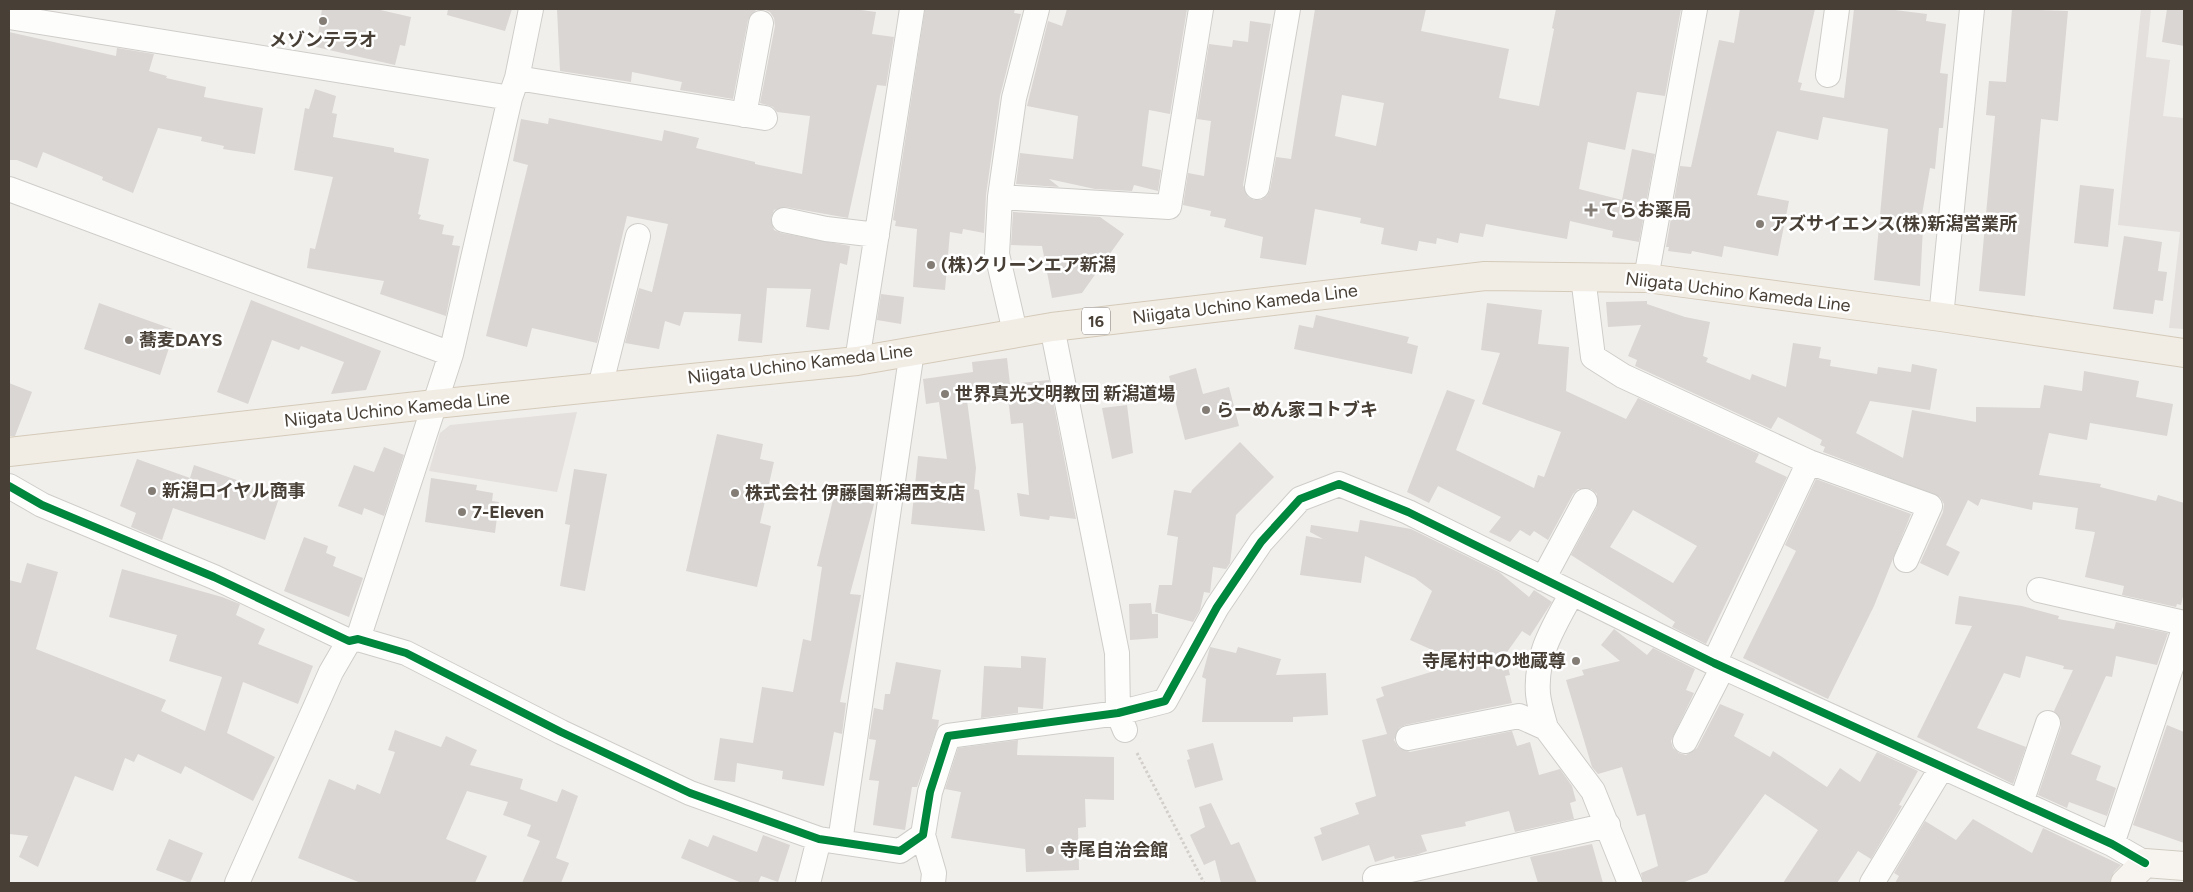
<svg xmlns="http://www.w3.org/2000/svg" width="2193" height="892" font-family="Figtree,'Noto Sans JP',sans-serif">
	<style>
		.parking { fill: #e3e0dd }
		.building { fill: #d9d6d3; fill-rule: evenodd }
		.lines { fill: none; stroke-linecap: round; stroke-linejoin: round }
		.minor-casing { stroke: #cfcdc9; stroke-width: 26 }
		.secondary-casing { stroke: #d1ccc3; stroke-width: 30 }
		.primary-casing { stroke: #d4cab9; stroke-width: 30 }
		.path { stroke: #d2cfca; stroke-width: 3; stroke-dasharray: 2.5 2.5; stroke-linecap: butt }
		.minor { stroke: #fdfdfc; stroke-width: 24 }
		.secondary { stroke: #f7f4ef; stroke-width: 28 }
		.primary { stroke: #f1ece4; stroke-width: 28 }
		.cycleway-casing { stroke: #fff; stroke-width: 11 }
		.cycleway { stroke: #00873e; stroke-width: 8 }
		.poi-dot { fill: #837d76; stroke: #fff; stroke-width: 2 }
		.labels { text-anchor: middle; stroke-width: 5; stroke-linejoin: round; paint-order: stroke }
		.shield { fill: #fff; stroke: #7f7973; stroke-width: 1 }
		.shield-label { font-size: 16px; font-weight: bold; fill: #484037 }
		.poi-label { font-size: 18px; font-weight: bold; fill: #484037; stroke: #fff; text-anchor: start }
		.street-label { font-size: 18px; fill: #484037; stroke: #fff }
	</style>
	<rect width="100%" height="100%" fill="#f1efec"/>
	<path class="parking" d="M2141,9H2151L2146,57L2170,60L2163,116L2184,118V329L2169,328L2180,232L2118,225Z
		M577,412L557,492L429,471L440,433L450,425Z"/>
	<path class="building" d="M322,9H376L411,17L405,46L400,45L395,65L316,47Z
		M448,9H512L505,31L447,15Z
		M557,9H854L876,12L872,34L894,37L886,86L877,85L848,218L786,207L774,210L771,218L774,230L781,233L850,246L847,265L840,263L829,330L806,327L811,289L767,288L762,343L738,341L741,314L684,312L680,326L665,321L659,349L625,343L639,288L652,292L668,224L627,216L597,343L532,328L527,347L486,336L528,165L513,161L521,119L548,124L549,118L662,141L664,130L699,138L696,148L755,162V164L802,174L810,116L777,112L773,107L760,103L775,26L774,18L770,12L763,9L756,10L748,20L733,99L680,90L682,82L632,72L631,82L560,71Z
		M925,9H1015L1014,13L1021,14L1000,96L986,195L984,233L963,229L962,234L950,232L945,290L913,287L917,229L895,226L896,221L893,220Z
		M1067,9H1187L1170,114L1149,110L1142,166L1161,170L1158,191L1134,185L1132,191L1095,189L1049,179L1059,187L1016,184L1020,153L1073,159L1078,116L1027,106L1048,21L1062,26Z
		M1315,9H1426L1421,31L1509,49L1499,98L1539,106L1554,29L1552,28L1556,9H1681L1665,96L1637,92L1625,150L1588,142L1579,189L1622,200L1632,149L1655,154L1639,242L1612,237L1613,231L1570,221L1567,239L1486,224L1483,237L1460,233L1458,243L1437,238L1436,244L1419,241L1417,251L1381,244L1384,228L1360,223L1361,218L1315,209L1306,265L1260,258L1263,237L1224,227L1226,219L1210,216L1211,211L1183,205L1188,173L1204,176L1211,121L1197,119L1209,44L1232,47L1233,40L1248,42L1250,21L1271,24L1243,185L1248,197L1254,200H1261L1267,196L1270,190L1276,157L1291,159ZM1342,95L1384,103L1376,146L1335,136Z
		M1740,9H1815L1798,82L1802,83L1800,90L1844,98L1854,9H1887L1927,14L1926,21L1946,24L1940,73L1948,74L1943,128H1939L1935,169L1930,168L1920,226L1923,227L1920,286L1874,280L1888,129L1823,117L1818,140L1777,131L1757,195L1789,201L1778,256L1724,246L1722,257L1692,251L1691,254L1668,251L1669,247H1666L1680,166L1691,167L1719,40L1734,43Z
		M2012,9L2068,11L2058,121L2041,119L2025,296L1979,291L1995,116L1986,115L1989,81L2006,82Z
		M2167,9H2184V46L2162,42Z
		M9,32L116,56L117,48L154,54L149,71L167,76L166,78L206,87L204,97L263,108L255,154L223,149L224,146L201,141L202,137L158,128L133,193L102,180L103,177L43,152L37,168L17,160H9Z
		M315,89L336,96L332,113L337,114L333,137L394,148V152L429,159L418,214L421,215L419,219L444,225L442,234L454,236L452,245L460,246L446,316L380,294L384,281L307,268L310,248L315,249L333,177L294,170L305,108L309,109Z
		M2080,185L2114,189L2108,247L2074,243Z
		M1013,212L1100,217L1124,234L1082,293L1052,298L1042,246L1011,245Z
		M2124,236L2162,242L2158,271L2167,272L2163,301L2155,300L2153,314L2113,309Z
		M881,294L904,297L901,324L877,320Z
		M251,300L381,351L366,390L331,394L344,362L301,346L299,350L272,340L248,404L217,392Z
		M1647,301V304L1685,317L1710,322L1703,356L1708,358L1706,362L1750,380L1752,374L1786,387L1793,343L1821,347L1819,358L1831,360L1830,366L1877,374L1878,367L1911,372L1912,364L1937,369L1930,410L1870,401L1856,433L1903,458L1912,410L1976,422V407L2040,408L2044,385L2082,391L2084,371L2139,381L2136,397L2173,404L2167,436L2090,423L2087,440L2049,433L2039,475L2101,484L2100,487L2156,501L2158,495L2184,503V592L2181,605L2177,604L2176,607L2122,595L2124,586L2085,577L2095,532L2075,529L2078,508L2033,502L2032,510L1981,499L1978,506L1968,500L1946,545L1960,552L1948,576L1920,563L1943,512L1944,504L1940,497L1823,452L1825,447L1820,445L1822,440L1778,417L1771,429L1635,366L1637,360L1628,356L1641,325L1608,327L1606,302Z
		M99,303L175,330L160,375L84,349Z
		M1487,303L1542,310L1538,344L1569,347L1566,391L1626,419L1638,398L1759,454L1755,462L1787,477L1706,644L1672,627L1675,622L1571,555L1597,507V494L1591,489H1578L1573,494L1548,540L1534,531L1530,536L1520,530L1510,542L1489,532L1501,517L1438,486L1429,503L1407,492L1447,390L1475,400L1456,450L1534,488L1538,475L1544,477L1561,432L1482,404L1500,353L1481,350ZM1633,510L1697,546L1673,583L1610,547Z
		M1316,315L1409,337L1407,343L1418,346L1412,374L1294,349L1299,325L1313,328Z
		M1007,358L1010,384L1049,380L1076,519L1050,516L1049,520L1020,516L1017,493L1029,495L1023,423L1011,424L1007,388L966,393L976,468L974,489L979,490L985,531L911,524L918,456L947,459L939,402L926,404L923,379L973,372L972,362Z
		M1196,368L1203,394L1229,387L1239,426L1185,440L1169,376Z
		M9,383L32,392L15,436H9Z
		M1127,405L1133,453L1112,459L1102,408Z
		M717,434L763,444L760,459L774,462L760,523L771,526L757,587L686,571Z
		M1240,442L1274,477L1236,515L1230,563L1226,569L1213,567L1210,593L1204,592L1200,610L1193,622L1155,612L1159,585H1172L1178,537L1167,535L1174,490L1191,493L1192,490Z
		M384,447L404,455L384,516L364,508L362,515L338,506L354,465L374,472Z
		M137,459L190,478L194,465L280,495L265,540L173,508L162,540L131,527L136,513L120,506Z
		M574,469L607,474L585,591L560,586L570,525L565,524Z
		M431,478L477,485L476,490L493,493L492,501L499,502L495,533L425,522Z
		M1816,479L1911,514L1874,606L1828,699L1743,658L1796,551L1785,545Z
		M837,483L877,493L850,594L861,595L840,702L846,703L842,734L834,732L824,786L782,779L783,771L737,763L735,782L714,780L720,738L753,743L762,687L793,692L803,639L811,641L822,567L817,566Z
		M1360,520L1411,529L1499,572L1529,597L1534,590L1552,602L1530,636L1522,631L1505,655L1510,675L1505,676L1512,703L1405,725L1399,728L1394,740L1398,747L1410,752L1512,731L1517,746L1530,742L1539,775L1560,769L1572,786L1576,801L1570,803L1574,819L1515,832L1509,811L1465,822L1466,826L1421,835L1427,851L1416,855L1395,859L1394,856L1375,862L1369,845L1322,861L1314,837L1322,834L1320,828L1359,814L1355,803L1376,796L1362,740L1387,734L1376,699L1384,696L1381,687L1461,663L1410,640L1432,591L1415,578L1365,556L1361,583L1300,575L1306,536L1323,539L1310,532L1311,525L1358,532Z
		M304,537L328,546L326,553L336,557L333,566L363,578L349,617L284,591Z
		M27,563L58,572L36,649L166,700L161,711L205,731L222,677L169,661L177,635L109,617L122,569L222,597L240,604L236,615L265,629L258,644L313,666L298,704L243,682L227,733L275,757L253,801L185,766L181,774L138,754L134,762L125,758L113,791L75,776L38,867L19,857L28,836L9,834V580L21,583Z
		M1959,596L2022,606L2059,616L2058,619L2114,629L2116,622L2168,633L2157,665L2116,656L2112,677L2106,676L2071,754L2101,766L2096,780L2116,788L2107,816L2069,802L2067,808L2038,795L2061,727V720L2054,711L2073,670L2063,669L2064,666L2026,656L2020,678L2004,673L1977,728L2026,747L2013,784L1917,737L1972,626L1955,624Z
		M1151,603L1152,614H1158V638L1130,640L1129,604Z
		M1614,629L1647,655L1653,648L1695,669L1686,690L1694,693L1671,741L1673,748L1679,753L1686,755L1697,748L1720,704L1744,714L1734,736L1770,757L1773,751L1827,787L1840,768L1860,782L1877,752L1918,771L1899,805L1902,806L1871,859L1858,851L1837,883H1783L1818,830L1765,794L1707,873L1682,883H1643L1641,873L1658,866L1645,814L1637,816L1622,767L1598,774L1592,767L1566,680L1584,675L1582,670L1620,661L1601,645Z
		M1210,647L1236,653L1238,647L1281,659L1276,675L1326,673L1328,715L1293,717V722H1202L1206,679L1202,677Z
		M1021,656L1046,658L1043,709L1018,707V713L981,718L984,666L1021,668Z
		M896,662L941,670L932,719L939,720L938,726L917,787H912L905,830L873,825L879,781L869,780L876,740L869,739L874,708L883,710L885,694H890Z
		M2167,725L2184,732V843L2133,825Z
		M395,730L441,747L446,736L477,750L470,765L523,779L520,789L557,802L562,789L578,796L556,858L569,863L561,883H522L540,841L527,836L531,825L503,815L508,802L467,791L446,839L487,856L475,883H361L298,858L329,779L355,790L357,784L380,794L395,752L388,750Z
		M1018,740L1017,755L1114,757V800L1085,799L1086,827L1078,828L1079,870L1026,872L1025,849L951,838L961,792L945,789L958,748Z
		M1213,743L1223,780L1195,788L1187,760L1190,759L1187,750Z
		M1211,803L1231,845L1239,842L1257,883H1221L1215,860L1204,865L1190,835L1205,827L1199,807Z
		M1973,819L2032,853L2043,828L2121,865L2114,872L2110,883H1895L1899,876L1894,873L1925,821L1956,840Z
		M713,835L757,852L763,835L790,845L778,882L761,876L758,883H742L681,858L689,839L708,847Z
		M169,839L203,853L190,883L156,870Z
		M1592,844L1603,883H1538L1530,857Z"/>
	<g class="lines">
		<defs>
			<path id="minor" d="M9,17L510,98
				M1828,75L1837,9
				M517,78L765,118
				M744,115L761,23
				M1257,187L1288,9
				M9,189L451,354
				M1000,197L1169,207L1201,9
				M784,220L826,229L877,235
				M1583,277L1593,357L1623,376L1809,462L1930,506L1906,560
				M1646,278L1695,9
				M1941,317L1972,9
				M1052,327L1117,653L1118,713L1125,730
				M1015,332L997,254L1000,197L1014,98L1037,9
				M857,361L912,9
				M600,387L638,236
				M9,486L42,505L214,577L349,641L358,639L406,653L561,732L690,793L819,839L900,851L923,835L930,792L948,736L1118,713L1165,701L1217,607L1261,542L1300,499L1339,484L1408,512L1714,663L2112,844L2145,863
				M1543,579L1585,501
				M2039,590L2184,623
				M358,639L451,354L510,98L517,78L531,9
				M1714,663L1809,462
				M1546,728C1543,717 1539,705 1538,694C1535,655 1554,626 1572,593
				M1408,738L1519,716L1546,728L1593,791L1630,883
				M1685,741L1723,667
				M2021,803L2048,723
				M923,835L934,873L933,883
				M840,842L912,351
				M2112,844L2184,629
				M1375,878L1608,825
				M237,883L331,672L349,641
				M808,883L819,839
				M1872,883L1942,767"/>
			<path id="secondary" d="M2125,883L2145,863L2184,866"/>
			<path id="primary" d="M9,452L435,404L857,361L1052,327L1485,276L1646,278L1941,317L2184,353"/>
		</defs>
		<use href="#minor" class="minor-casing"/>
		<use href="#secondary" class="secondary-casing"/>
		<use href="#primary" class="primary-casing"/>
		<path class="path" d="M1137,753L1204,883"/>
		<use href="#minor" class="minor"/>
		<use href="#secondary" class="secondary"/>
		<use href="#primary" class="primary"/>
		<defs>
			<path id="cycleway" d="M9,486L42,505L214,577L349,641L358,639L406,653L561,732L690,793L819,839L900,851L923,835L930,792L948,736L1118,713L1165,701L1217,607L1261,542L1300,499L1339,484L1408,512L1714,663L2112,844L2145,863"/>
		</defs>
		<use href="#cycleway" class="cycleway-casing"/>
		<use href="#cycleway" class="cycleway"/>
	</g>
	<g class="poi-dot">
		<circle cx="323" cy="21" r="5"/>
		<path d="M1588.5 202.5h5v5h5v5h-5v5h-5v-5h-5v-5h5z"/>
		<circle cx="1760" cy="224" r="5"/>
		<circle cx="931" cy="265" r="5"/>
		<circle cx="129" cy="340" r="5"/>
		<circle cx="945" cy="394" r="5"/>
		<circle cx="1206" cy="410" r="5"/>
		<circle cx="152" cy="491" r="5"/>
		<circle cx="735" cy="493" r="5"/>
		<circle cx="462" cy="512" r="5"/>
		<circle cx="1576" cy="661" r="5"/>
		<circle cx="1050" cy="850" r="5"/>
	</g>
	<g class="labels">
		<rect class="shield" x="1082" y="307.5" width="28" height="27" rx="4"/>
		<g class="shield-label">
			<text x="1096" y="327">16</text>
		</g>
		<g class="poi-label">
			<text x="323" y="46" text-anchor="middle">メゾンテラオ</text>
			<text x="1601" y="216">てらお薬局</text>
			<text x="1770" y="230">アズサイエンス(株)新潟営業所</text>
			<text x="941" y="271">(株)クリーンエア新潟</text>
			<text x="139" y="346">蕎麦DAYS</text>
			<text x="955" y="400">世界真光文明教団 新潟道場</text>
			<text x="1216" y="416">らーめん家コトブキ</text>
			<text x="162" y="497">新潟ロイヤル商事</text>
			<text x="745" y="499">株式会社 伊藤園新潟西支店</text>
			<text x="472" y="518">7-Eleven</text>
			<text x="1566" y="667" text-anchor="end">寺尾村中の地蔵尊</text>
			<text x="1060" y="856">寺尾自治会館</text>
		</g>
		<g class="street-label">
			<text transform="translate(1738 292) rotate(7)" y="6">Niigata Uchino Kameda Line</text>
			<text transform="translate(1245 304) rotate(-7)" y="6">Niigata Uchino Kameda Line</text>
			<text transform="translate(800 364) rotate(-7)" y="6">Niigata Uchino Kameda Line</text>
			<text transform="translate(397 409) rotate(-6)" y="6">Niigata Uchino Kameda Line</text>
		</g>
	</g>
	<rect width="2193" height="892" fill="none" stroke="#484037" stroke-width="20"/>
</svg>
